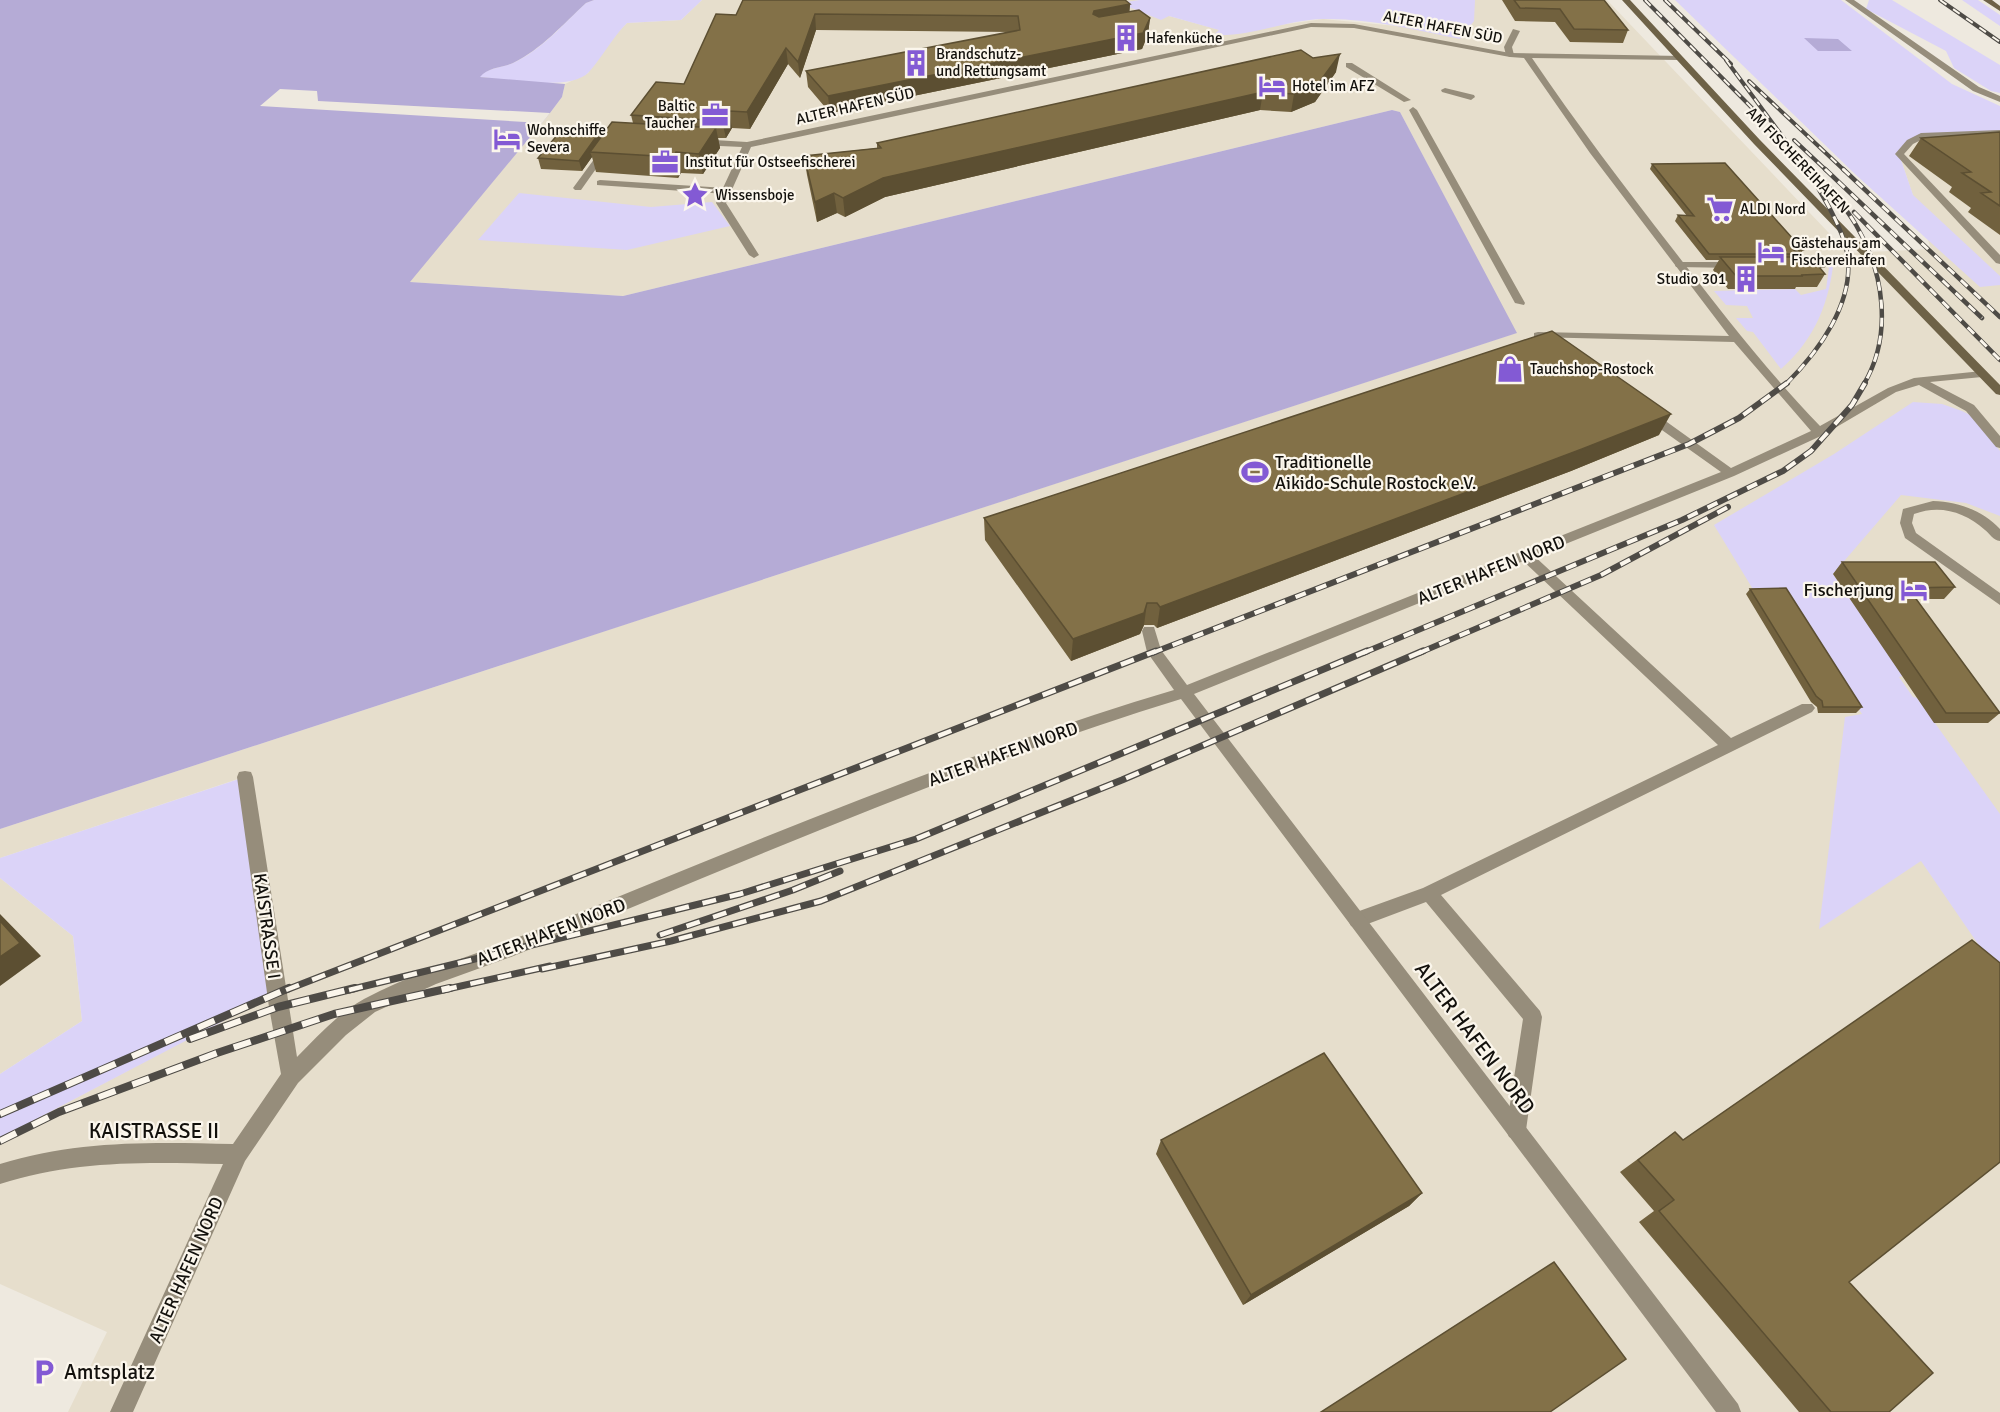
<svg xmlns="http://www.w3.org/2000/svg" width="2000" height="1412" font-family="Signika,sans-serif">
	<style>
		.built { fill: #e6decc }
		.green { fill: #dbd3f8 }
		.water { fill: #b5abd6 }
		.pier { fill: #eee9df }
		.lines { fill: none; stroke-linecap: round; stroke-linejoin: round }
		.lane { fill: #968d7b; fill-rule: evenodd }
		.street { fill: #968d7b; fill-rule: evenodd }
		.secondary { fill: #6e6247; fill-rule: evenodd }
		.rail-far4-casing { stroke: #4e4b46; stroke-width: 4 }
		.rail-far3-casing { stroke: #4e4b46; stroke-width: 4.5 }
		.rail-far2-casing { stroke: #4e4b46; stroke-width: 6 }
		.rail-far1-casing { stroke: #4e4b46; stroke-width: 7 }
		.rail-casing { stroke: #4e4b46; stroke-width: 8 }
		.rail-far4 { stroke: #fbf6ec; stroke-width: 2; stroke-dasharray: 8; stroke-linecap: butt }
		.rail-far3 { stroke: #fbf6ec; stroke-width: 3; stroke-dasharray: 9; stroke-linecap: butt }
		.rail-far2 { stroke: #fbf6ec; stroke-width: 4; stroke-dasharray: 11; stroke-linecap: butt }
		.rail-far1 { stroke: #fbf6ec; stroke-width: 4.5; stroke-dasharray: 14; stroke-linecap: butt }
		.rail { stroke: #fbf6ec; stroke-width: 6; stroke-dasharray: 18; stroke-linecap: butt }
		.wall { fill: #71613e }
		.shaded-wall { fill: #5c4f32 }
		.building { fill: #837148; stroke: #5c4f32; stroke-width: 1.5 }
		.labels { text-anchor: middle; stroke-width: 4.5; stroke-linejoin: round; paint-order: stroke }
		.far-street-label { font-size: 15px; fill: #12100c; stroke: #fbf6ec }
		.far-poi-label { font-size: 15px; fill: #12100c; stroke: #fbf6ec; text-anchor: start }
		.poi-label { font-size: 18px; fill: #12100c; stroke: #fbf6ec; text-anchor: start }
		.street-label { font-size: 18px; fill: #12100c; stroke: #fbf6ec }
		.near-street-label { font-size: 21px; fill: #12100c; stroke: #fbf6ec }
		.near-poi-label { font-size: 21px; fill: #12100c; stroke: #fbf6ec; text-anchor: start }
	</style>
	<rect width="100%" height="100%" fill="#eee9df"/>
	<path class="built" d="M702,0H1140L1121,3L1220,30L1215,34L1323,19L1396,26L1475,0H1607L1848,253L1931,249L1899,154L1921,136L2000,133V1412H68L107,1332L0,1284V1138L277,992L244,777L0,858V829L1516,333L1400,112L1392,110L623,296L409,282L550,113L562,97L565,84L588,73L610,40L627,23L681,20Z
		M0,878L73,936L82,1021L0,1074Z"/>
	<path class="green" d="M594,0H702L681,20L627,23C612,38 603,56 589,72C570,92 506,79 479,77C488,67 501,68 513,63C542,50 563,24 586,3Z
		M1140,0H1475L1474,21L1460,39C1416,30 1369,18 1323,19C1286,20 1251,37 1214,35L1219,30L1169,16L1161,20L1119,3Z
		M1675,0H1841L1952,84L2000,106V133L1921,136L1899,154L1913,195L2000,276V285L1980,287L1856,175Z
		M1869,0H1892L2000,65V93L1991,91L1954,68L1946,51L1866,9Z
		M1962,0H1978L2000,15V26Z
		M519,193L651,207L712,202L730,226L627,250L478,240Z
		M1810,257H1834C1830,302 1815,339 1781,369L1753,332L1747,331L1736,318H1753L1747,306L1726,305L1714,291L1795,289L1801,295L1826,289L1829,268Z
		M1913,402L1942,404L1962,411L1974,417L2000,451V516L1966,503L1901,495L1833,574L1903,676L1899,677L1913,697L1917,698L2000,814V966L1978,944L1921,861L1819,929L1845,717L1862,714L1782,592L1754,591L1714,525L1834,454Z
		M245,777L277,993L0,1138V1074L82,1021L73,936L0,878V858Z"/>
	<path class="water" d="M0,0H594L586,3C563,24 542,49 513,63C502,68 488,67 480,77L565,84L562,97L550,113L410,282L623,296L1392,110L1400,112L1517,333L0,829Z
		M1804,38L1838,39L1852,51H1818Z"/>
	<path class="pier" d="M280,89L317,91L318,101L550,113L542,123L260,106Z"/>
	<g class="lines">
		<path class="lane" d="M1513,29L1520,31L1512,47L1514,55L1510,57L1506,55L1504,47Z
			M1346,63H1352L1411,100L1404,102L1346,67Z
			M1445,88L1474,95L1475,97L1471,100L1442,92L1441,90Z
			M1413,107L1417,110L1525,303L1524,305L1515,303L1409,110Z
			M2000,130V136L1923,139L1913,144L1904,154L2000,255V264L1996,263L1895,154L1907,140L1921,133Z
			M603,147L610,149L581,190H575L573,188Z
			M600,180L726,188L731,191L726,194L597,185V181Z
			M1680,262H1737L1742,265L1737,268L1676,267L1675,265Z
			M1797,262H1824L1829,265L1824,268L1793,267L1792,265Z
			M1933,501C1958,502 1982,510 2000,529V541C1993,540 1990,534 1985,530C1965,512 1940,504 1914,514L1912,523L1916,533L2000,593V605L1905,538L1900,523L1903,509Z
			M1526,551L1531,553L1731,738L1802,704H1812L1815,708L1812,712L1441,895L1540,1011L1542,1017L1526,1130L1523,1137L1516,1140L1509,1137L1506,1130L1523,1019L1426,902L1357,928L1351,926L1348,920L1351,914L1423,888L1718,745L1521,559L1519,556L1521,553Z"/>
		<path class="street" d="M1845,0H1854L1979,87L2000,96V102L1973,91Z
			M1311,23L1354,24L1510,53L1681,56V60H1678L1532,58C1576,123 1624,186 1672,248C1720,310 1766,370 1820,426L1888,388L1914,378L1982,371L1988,374L1982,377L1930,382L1974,405L2000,436V448L1996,447L1966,411L1919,385L1896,392L1823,435L1734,476L1194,694L1738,1404L1741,1412H1716L1181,699C952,769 733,867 511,957L436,984L375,1012L346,1035L298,1083L245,1161L133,1412H110L223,1164C147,1162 74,1160 0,1184V1164C77,1140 153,1142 233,1144L281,1074L269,1007L237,777L239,772L245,771L251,772L253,777L297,1057C317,1037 338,1013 364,999C407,976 456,961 502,944C724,855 945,758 1174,690L1147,652L1142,631L1144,627H1154L1161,650L1187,685L1721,472L1645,418V412H1653L1731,468L1811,431L1734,342L1534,337V333L1538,332L1729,336L1590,153L1524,58L1510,57L1354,28L1311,27L751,147L726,203L759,255L754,258L749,255L716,203L742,147L698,145L694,142L698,139L747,142Z
			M551,129L578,131L582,134L578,137L548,134V130Z"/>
		<path class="secondary" d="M1622,0H1630L1760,140L2000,385V395L1996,394L1754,144Z
			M1983,0H1992L2000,6V11Z"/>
		<defs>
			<path id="rail-far4" d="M1645,0L1755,111
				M1665,0L1731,64
				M1940,0L2000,42
				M1726,60L1808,171
				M1749,81L1845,171
				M1794,140L1827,171"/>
			<path id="rail-far3" d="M1825,169L1982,318
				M1843,169L2000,317
				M1829,187C1838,200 1848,211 1856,225C1884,272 1893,335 1864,384
				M1854,212L2000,360
				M1786,384C1818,352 1856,302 1847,252C1842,226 1820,191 1807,169"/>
			<path id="rail-far2" d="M1152,653L1689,444L1739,418L1787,383
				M1363,653L1682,520L1783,471L1811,451L1852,405L1865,383
				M1419,653L1601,575L1728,507"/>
			<path id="rail-far1" d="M660,935L793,890L840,871
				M542,969L671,941L821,901L1122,780L1423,651
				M286,990L1156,651
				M349,990L740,894L916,839L1367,651
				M443,990L550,966"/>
			<path id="rail" d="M190,1039L278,1007L355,988
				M0,1114L289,988
				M0,1141L59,1112L217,1053L334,1014L450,988"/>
		</defs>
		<use href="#rail-far4" class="rail-far4-casing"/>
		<use href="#rail-far3" class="rail-far3-casing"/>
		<use href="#rail-far2" class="rail-far2-casing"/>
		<use href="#rail-far1" class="rail-far1-casing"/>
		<use href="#rail" class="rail-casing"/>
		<use href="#rail-far4" class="rail-far4"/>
		<use href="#rail-far3" class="rail-far3"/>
		<use href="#rail-far2" class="rail-far2"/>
		<use href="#rail-far1" class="rail-far1"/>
		<use href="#rail" class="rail"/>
	</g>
	<path class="wall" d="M1502,0H1604L1628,30L1623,43L1570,42L1555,22L1515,21Z
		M1130,4L1129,12L1150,18L1148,34L1142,49L830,113L808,87L806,71L1011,32L816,30L800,78L788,64L750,129L732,128L726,138H718L720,148L703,174L681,173L678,178L596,172L592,157L582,171L541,169L538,158L602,135L633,123L631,115L684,84L736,15Z
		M1336,72L1315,102L1291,112L1260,110L885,197L845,217L837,213L817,222L807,175L804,156L877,148V143Z
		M2000,132V235L1968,212L1971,208L1949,192L1952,187L1909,156L1921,138Z
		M1652,164L1803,250L1800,255H1797L1796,257L1825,274L1817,287H1796L1795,289H1728L1713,270L1719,260H1706L1675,221L1678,215L1687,216L1650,169Z
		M1659,435L1571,471L1157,628L1154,625H1144L1140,634L1071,661L985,540L984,518Z
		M1842,562L1955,587L1944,599H1916L2000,713L1988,723H1934L1833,574Z
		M1750,589L1862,707L1856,713H1818L1817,707L1811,702L1746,594Z
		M1675,1132L1682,1140L1849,1282L1889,1412H1799L1639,1222L1654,1211L1620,1172Z
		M1161,1140L1422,1193L1409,1206L1243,1305L1156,1154Z"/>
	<path class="shaded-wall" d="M1130,4L1129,19L1094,27L1093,14L1094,11Z
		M815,14L816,30L800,78L798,62Z
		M1150,18L1148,34L1142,49L830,113L828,96Z
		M786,48L788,64L750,129L747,112Z
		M1340,54L1336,72L1315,102L1291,112L1294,94Z
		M1263,92L1260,110L885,197L845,217L843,198L883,178Z
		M729,111L732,128L726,138L722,121Z
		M716,128L720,148L703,174L699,154Z
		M601,130L604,141L590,152L592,157L582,171L579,161Z
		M676,152L681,173L678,178L673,157Z
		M834,193L837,213L817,222L815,202Z
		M1671,414L1659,435L1571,471L1157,628L1160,607Z
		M1147,603L1144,625L1140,634L1071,661L1073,639Z
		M0,914L41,956L0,986Z
		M1422,1193L1409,1206L1243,1305L1251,1295Z"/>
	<path class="building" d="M743,0H1125L1130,4L1094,11L1093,14L1099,17L1139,10L1150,18L1143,33L828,96L806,71L1020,30L1018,16L815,14L798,62L786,48L747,112L729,111L722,121L631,115L656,82L684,84L716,14L736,15Z
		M1514,0H1604L1628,30L1574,29L1560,9L1520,8Z
		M1301,50L1313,58L1340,54L1318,84L1294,94L1263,92L883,178L843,198L834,193L815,202L804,156L881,148L877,143Z
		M612,122L716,128L699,154L676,152L673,157L590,152Z
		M563,128L601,130L579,161L538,158Z
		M2000,132V206L1981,193L1991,192L1962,173L1971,172L1921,138Z
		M1725,163L1803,250H1794L1798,254H1709L1678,215L1694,216L1652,164Z
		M1720,257H1811L1825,274L1801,275L1803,276H1736Z
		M1552,331L1671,414L1582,449L1160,607L1157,603H1147L1144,613L1073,639L984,518Z
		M1842,562H1935L1955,587L1908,588L2000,713H1946Z
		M1786,588L1862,707H1823L1822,701L1816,696L1750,589Z
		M0,921L20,943L0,957Z
		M1972,940L2000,963V1162L1849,1282L1933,1373L1889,1412H1831L1659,1211L1674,1200L1638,1160L1675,1132L1683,1140Z
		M1324,1053L1422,1193L1251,1295L1161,1140Z
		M1554,1262L1626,1359L1550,1412H1321Z"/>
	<defs>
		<symbol id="building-bare" viewBox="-9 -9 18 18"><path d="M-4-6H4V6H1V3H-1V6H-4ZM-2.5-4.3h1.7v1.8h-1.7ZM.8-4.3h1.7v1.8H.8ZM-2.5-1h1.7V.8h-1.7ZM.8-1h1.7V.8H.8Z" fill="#835ad4" stroke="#fbf6ec" stroke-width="2.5" paint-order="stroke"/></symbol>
		<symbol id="hotel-bare" viewBox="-9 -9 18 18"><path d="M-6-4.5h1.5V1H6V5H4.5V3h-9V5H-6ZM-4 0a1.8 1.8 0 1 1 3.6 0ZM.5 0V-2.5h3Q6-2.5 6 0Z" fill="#835ad4" stroke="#fbf6ec" stroke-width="2.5" paint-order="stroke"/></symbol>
		<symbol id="office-bare" viewBox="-9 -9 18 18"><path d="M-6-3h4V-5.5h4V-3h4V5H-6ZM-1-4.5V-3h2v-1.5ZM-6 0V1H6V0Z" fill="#835ad4" stroke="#fbf6ec" stroke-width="2.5" paint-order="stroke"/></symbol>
		<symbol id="sight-bare" viewBox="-9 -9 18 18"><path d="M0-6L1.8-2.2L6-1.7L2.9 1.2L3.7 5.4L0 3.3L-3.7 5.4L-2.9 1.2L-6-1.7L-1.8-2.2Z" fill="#835ad4" stroke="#fbf6ec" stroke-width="2.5" paint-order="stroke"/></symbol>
		<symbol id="supermarket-bare" viewBox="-9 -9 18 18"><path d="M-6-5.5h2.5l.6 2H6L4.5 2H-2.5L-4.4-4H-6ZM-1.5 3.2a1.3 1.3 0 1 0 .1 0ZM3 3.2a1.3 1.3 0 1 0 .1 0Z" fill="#835ad4" stroke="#fbf6ec" stroke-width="2.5" paint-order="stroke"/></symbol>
		<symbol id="shop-bare" viewBox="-9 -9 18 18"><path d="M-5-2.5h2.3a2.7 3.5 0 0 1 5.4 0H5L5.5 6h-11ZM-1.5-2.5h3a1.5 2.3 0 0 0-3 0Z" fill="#835ad4" stroke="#fbf6ec" stroke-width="2.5" paint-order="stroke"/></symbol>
		<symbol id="stadium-bare" viewBox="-9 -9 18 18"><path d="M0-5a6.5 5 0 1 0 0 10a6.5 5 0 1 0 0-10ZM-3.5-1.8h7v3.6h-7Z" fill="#835ad4" stroke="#fbf6ec" stroke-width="2.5" paint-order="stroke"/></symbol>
		<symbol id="parking-bare" viewBox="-9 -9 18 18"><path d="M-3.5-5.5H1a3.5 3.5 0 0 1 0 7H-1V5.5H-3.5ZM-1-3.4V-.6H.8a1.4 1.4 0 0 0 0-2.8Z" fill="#835ad4" stroke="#fbf6ec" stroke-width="2.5" paint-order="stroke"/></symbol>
	</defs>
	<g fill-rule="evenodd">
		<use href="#building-bare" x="1107" y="19" width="38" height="38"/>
		<use href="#building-bare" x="897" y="44" width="38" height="38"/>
		<use href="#hotel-bare" x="1253" y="67" width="38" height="38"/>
		<use href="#office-bare" x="696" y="96" width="38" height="38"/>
		<use href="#hotel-bare" x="488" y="120" width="38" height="38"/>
		<use href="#office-bare" x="646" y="143" width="38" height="38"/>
		<use href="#sight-bare" x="676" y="176" width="38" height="38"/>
		<use href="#supermarket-bare" x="1701" y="190" width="38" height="38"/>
		<use href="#hotel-bare" x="1752" y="233" width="38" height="38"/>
		<use href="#building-bare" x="1727" y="260" width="38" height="38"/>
		<use href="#shop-bare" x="1491" y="350" width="38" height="38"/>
		<use href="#stadium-bare" x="1236" y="453" width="38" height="38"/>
		<use href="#hotel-bare" x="1895" y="571" width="38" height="38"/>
		<use href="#parking-bare" x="25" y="1353" width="38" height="38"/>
	</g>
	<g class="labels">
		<g class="far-street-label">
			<text transform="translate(1443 27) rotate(11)" y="5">ALTER HAFEN SÜD</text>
			<text transform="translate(855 106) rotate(-13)" y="5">ALTER HAFEN SÜD</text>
			<text transform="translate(1798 160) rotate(46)" y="5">AM FISCHEREIHAFEN</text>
		</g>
		<g class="far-poi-label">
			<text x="1146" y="43">Hafenküche</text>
			<text x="936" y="59">Brandschutz-<tspan x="936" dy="17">und Rettungsamt</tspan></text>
			<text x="1292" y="91">Hotel im AFZ</text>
			<text x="695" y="111" text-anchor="end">Baltic<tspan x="695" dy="17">Taucher</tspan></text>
			<text x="527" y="135">Wohnschiffe<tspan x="527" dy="17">Severa</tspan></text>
			<text x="685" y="167">Institut für Ostseefischerei</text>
			<text x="715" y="200">Wissensboje</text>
			<text x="1740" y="214">ALDI Nord</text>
			<text x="1791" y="248">Gästehaus am<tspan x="1791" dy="17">Fischereihafen</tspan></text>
			<text x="1726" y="284" text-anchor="end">Studio 301</text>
			<text x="1530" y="374">Tauchshop-Rostock</text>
		</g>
		<g class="poi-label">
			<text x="1275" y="468">Traditionelle<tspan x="1275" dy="21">Aikido-Schule Rostock e.V.</tspan></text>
			<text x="1894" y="596" text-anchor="end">Fischerjung</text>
		</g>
		<g class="street-label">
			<text transform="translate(1491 570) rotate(-22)" y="6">ALTER HAFEN NORD</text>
			<text transform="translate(1003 754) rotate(-20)" y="6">ALTER HAFEN NORD</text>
			<text transform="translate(267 926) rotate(82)" y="6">KAISTRASSE I</text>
			<text transform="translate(551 932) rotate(-21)" y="6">ALTER HAFEN NORD</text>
			<text transform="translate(186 1270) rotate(-66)" y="6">ALTER HAFEN NORD</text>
		</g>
		<g class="near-street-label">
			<text transform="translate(1475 1038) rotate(53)" y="7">ALTER HAFEN NORD</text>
			<text x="154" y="1138">KAISTRASSE II</text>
		</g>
		<g class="near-poi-label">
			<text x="64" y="1379">Amtsplatz</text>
		</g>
	</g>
</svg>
